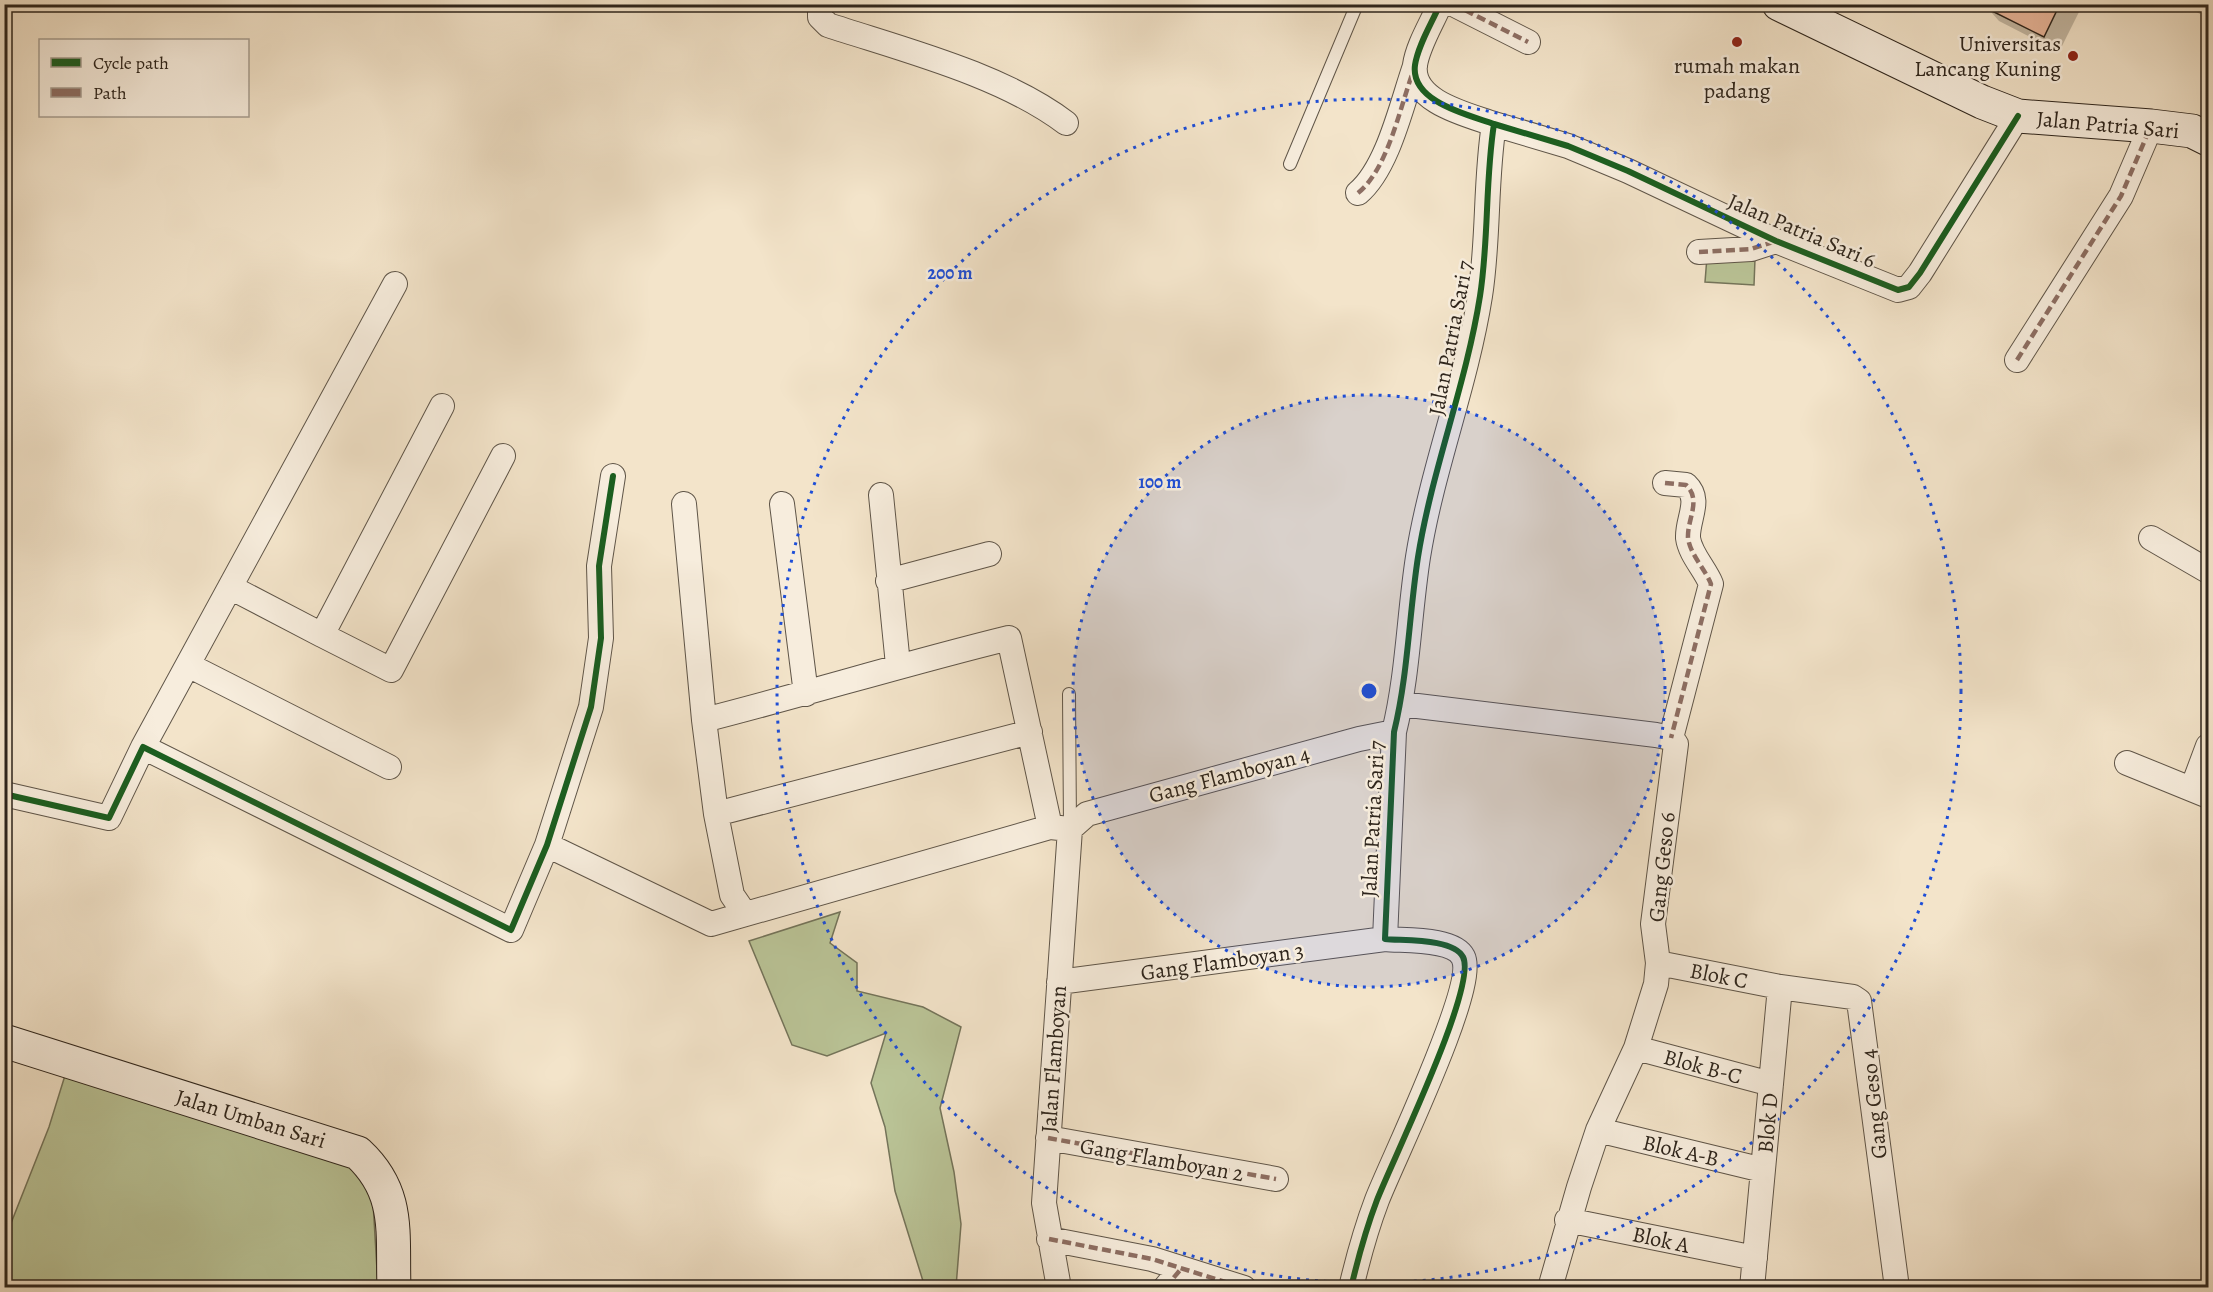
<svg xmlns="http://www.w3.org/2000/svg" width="2213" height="1292" font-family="Alegreya,serif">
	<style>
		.green { fill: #bac497; stroke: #74745a; stroke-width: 1.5 }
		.shadow { fill: #0003 }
		.building { fill: #e8b69a; stroke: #2e251c; stroke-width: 1.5 }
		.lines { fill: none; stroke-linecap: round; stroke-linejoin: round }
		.lane-casing { stroke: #5f5548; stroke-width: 14 }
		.street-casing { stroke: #5f5548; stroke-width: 26 }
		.secondary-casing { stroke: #2e251c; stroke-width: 35 }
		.lane { stroke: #f7eddd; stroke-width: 12 }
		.street { stroke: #f7eddd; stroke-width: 24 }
		.secondary { stroke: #f7eddd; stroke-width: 33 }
		.quiet { stroke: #8d6e63; stroke-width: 4.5; stroke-dasharray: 9 4.5; stroke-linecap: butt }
		.cycleway-casing { stroke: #f7eddd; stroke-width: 10 }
		.cycleway { stroke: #1b5e20; stroke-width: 6 }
		.ring { fill: none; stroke: #1d4ed8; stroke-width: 3; stroke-dasharray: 3 6 }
		.poi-dot { fill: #8f2418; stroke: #f7eddd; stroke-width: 2 }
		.labels { text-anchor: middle; stroke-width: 5; stroke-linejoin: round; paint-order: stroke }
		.poi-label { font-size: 22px; fill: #2e251c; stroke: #f7eddd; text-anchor: end }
		.street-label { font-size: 22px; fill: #2e251c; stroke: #f7eddd }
		.centre { fill: #1d4ed8; stroke: #f7eddd; stroke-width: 3 }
		.ring-label { font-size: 18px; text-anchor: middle; font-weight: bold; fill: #1d4ed8; stroke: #f7eddd; stroke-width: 5; stroke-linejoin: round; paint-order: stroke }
	</style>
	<rect width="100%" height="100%" fill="#f3e4ca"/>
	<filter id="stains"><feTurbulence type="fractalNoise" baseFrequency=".00333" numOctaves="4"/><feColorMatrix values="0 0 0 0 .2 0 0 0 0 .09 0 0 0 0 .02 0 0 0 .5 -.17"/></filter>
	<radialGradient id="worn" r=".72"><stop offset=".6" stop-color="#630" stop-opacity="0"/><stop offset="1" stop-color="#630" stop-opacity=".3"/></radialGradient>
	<path class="green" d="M1707,257L1755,259L1754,285L1705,282Z
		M840,912L830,943L857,963V991L923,1007L961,1027L940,1108L954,1172L961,1224L956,1287H922L923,1281L895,1191L885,1127L871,1083L886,1033L827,1056L792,1045L749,941Z
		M67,1069L355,1163L373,1202L378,1287H5L4,1241L49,1127Z"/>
	<path class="shadow" d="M1984,4H2083L2059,52L1999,21Z
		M2182,4H2205L2200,14Z"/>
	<path class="building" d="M1978,4H2060L2044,37Z"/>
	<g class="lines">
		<defs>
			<path id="lane" d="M1290,164L1357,4
				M1069,694L1070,827"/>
			<path id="street" d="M820,4V17L828,25C904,50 1003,75 1066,123
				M1453,4L1528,42
				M1494,124L1568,146L1628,171L1776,241L1898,290L1909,287L1920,273L2018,116
				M1358,193C1388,168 1402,103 1415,66
				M1699,252L1751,249L1776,241
				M2017,360L2121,196L2151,126
				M1665,483L1686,485C1702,500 1687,519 1688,538C1690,554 1705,569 1711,584L1671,738
				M881,495L898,665
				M684,504L704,720L716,814L732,895L745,914
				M782,504L806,694
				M2151,538L2208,571
				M888,581L989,554
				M230,587L322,635L442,406
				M322,635L391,670L503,456
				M188,665L389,767
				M1401,704L1656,735L1671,738L1676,744L1653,924L1658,963L1656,984L1636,1048L1598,1130L1579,1187L1550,1288
				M704,720C806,694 907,663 1009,638L1050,827
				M143,747L395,284
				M2127,763L2208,796
				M2192,789L2208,746
				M4,794L109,818L143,747L511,930L547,845L591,707L601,638L599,566L613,476
				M716,814L1030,732
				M1070,829L1087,814L1359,739L1394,732
				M547,845L711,924L1050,827L1070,829
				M1658,963L1780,987L1853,997L1859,1001L1897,1288
				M1059,982L1385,939
				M1636,1048L1771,1084
				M1598,1130L1763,1170
				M1048,1138L1276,1179
				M1567,1220L1755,1258
				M1049,1239L1152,1259L1244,1288
				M1059,1288L1044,1203L1070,829
				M1165,1288L1181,1269
				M1351,1288C1358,1258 1366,1229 1377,1200C1392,1161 1478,986 1463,957C1453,938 1404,941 1385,939L1394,732C1408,675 1409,615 1418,557C1432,469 1466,385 1480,296C1489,239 1485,181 1494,124C1469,115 1410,102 1415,65C1418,45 1432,23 1440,4
				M1752,1288L1780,987"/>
			<path id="secondary" d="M1779,4L1982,102L2018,116L2151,126L2192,131L2208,139
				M4,1041L358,1153C401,1193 392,1233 394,1288"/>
		</defs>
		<use href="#lane" class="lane-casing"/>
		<use href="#street" class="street-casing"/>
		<use href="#secondary" class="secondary-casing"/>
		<use href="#lane" class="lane"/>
		<use href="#street" class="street"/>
		<use href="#secondary" class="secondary"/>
		<path class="quiet" d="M1453,4L1528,42
			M1358,193C1388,169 1400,107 1413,72
			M1699,252L1751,249L1776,241
			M2017,360L2121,196L2151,126
			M1665,483L1686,485C1702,500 1687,519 1688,538C1690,554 1705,569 1711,584L1671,738
			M1048,1138L1276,1179
			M1049,1239L1152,1259L1244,1288
			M1165,1288L1181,1269"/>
		<defs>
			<path id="cycleway" d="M1494,124L1568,146L1628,171L1776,241L1898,290L1909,287L1920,273L2018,116
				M4,794L109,818L143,747L511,930L547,845L591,707L601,638L599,566L613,476
				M1351,1288C1358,1258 1366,1229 1377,1200C1392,1161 1478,986 1463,957C1453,938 1404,941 1385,939L1394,732C1408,675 1409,615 1418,557C1432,469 1466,385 1480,296C1489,239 1485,181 1494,124C1469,115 1410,102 1415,65C1418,45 1432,23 1440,4"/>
		</defs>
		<use href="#cycleway" class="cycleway-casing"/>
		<use href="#cycleway" class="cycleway"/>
	</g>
	<circle cx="1369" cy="691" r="296" fill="#1d4ed8" fill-opacity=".12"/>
	<g class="ring">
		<circle cx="1369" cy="691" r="296"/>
		<circle cx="1369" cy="691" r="592"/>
	</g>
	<g class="poi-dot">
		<circle cx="1737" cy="42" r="6"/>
		<circle cx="2073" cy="56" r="6"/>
	</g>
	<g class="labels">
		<g class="poi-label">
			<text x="2061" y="51">Universitas<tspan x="2061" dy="25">Lancang Kuning</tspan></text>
			<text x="1737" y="73" text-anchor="middle">rumah makan<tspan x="1737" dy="25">padang</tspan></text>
		</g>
		<g class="street-label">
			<text transform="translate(2108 124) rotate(5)" y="8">Jalan Patria Sari</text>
			<text transform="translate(1802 230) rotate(23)" y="8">Jalan Patria Sari 6</text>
			<text transform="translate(1450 338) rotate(-79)" y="8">Jalan Patria Sari 7</text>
			<text transform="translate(1229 774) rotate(-15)" y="8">Gang Flamboyan 4</text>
			<text transform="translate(1372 819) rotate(-87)" y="8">Jalan Patria Sari 7</text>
			<text transform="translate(1661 867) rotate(-84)" y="8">Gang Geso 6</text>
			<text transform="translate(1222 961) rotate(-8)" y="8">Gang Flamboyan 3</text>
			<text transform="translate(1719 975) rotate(11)" y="8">Blok C</text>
			<text transform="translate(1053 1059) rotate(-86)" y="8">Jalan Flamboyan</text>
			<text transform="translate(1703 1066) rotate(15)" y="8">Blok B-C</text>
			<text transform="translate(1873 1104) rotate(-96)" y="8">Gang Geso 4</text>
			<text transform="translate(251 1118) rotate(17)" y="8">Jalan Umban Sari</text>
			<text transform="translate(1767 1123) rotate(-85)" y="8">Blok D</text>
			<text transform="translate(1681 1150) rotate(13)" y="8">Blok A-B</text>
			<text transform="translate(1162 1159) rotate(10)" y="8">Gang Flamboyan 2</text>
			<text transform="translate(1661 1239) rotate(12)" y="8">Blok A</text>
		</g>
	</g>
	<circle cx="1369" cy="691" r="9" class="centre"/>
	<g class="ring-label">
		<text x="950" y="279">200 m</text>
		<text x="1160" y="488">100 m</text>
	</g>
	<rect width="2213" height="1292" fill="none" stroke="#f3e4ca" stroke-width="24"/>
	<rect x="6" y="6" width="2201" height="1280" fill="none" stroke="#2e251c" stroke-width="3"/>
	<rect x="12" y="12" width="2189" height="1268" fill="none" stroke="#2e251c" stroke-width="1.5"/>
	<rect x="39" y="39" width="210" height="78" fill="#f7eddd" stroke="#a79d90" stroke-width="1.5"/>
	<rect x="51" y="58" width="30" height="9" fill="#1b5e20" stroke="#a79d90" stroke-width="1.5"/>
	<text x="93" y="69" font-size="18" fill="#2e251c">Cycle path</text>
	<rect x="51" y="88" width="30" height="9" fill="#8d6e63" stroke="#a79d90" stroke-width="1.5"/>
	<text x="93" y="99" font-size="18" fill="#2e251c">Path</text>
	<rect width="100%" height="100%" filter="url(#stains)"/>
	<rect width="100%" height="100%" fill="url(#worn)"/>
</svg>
